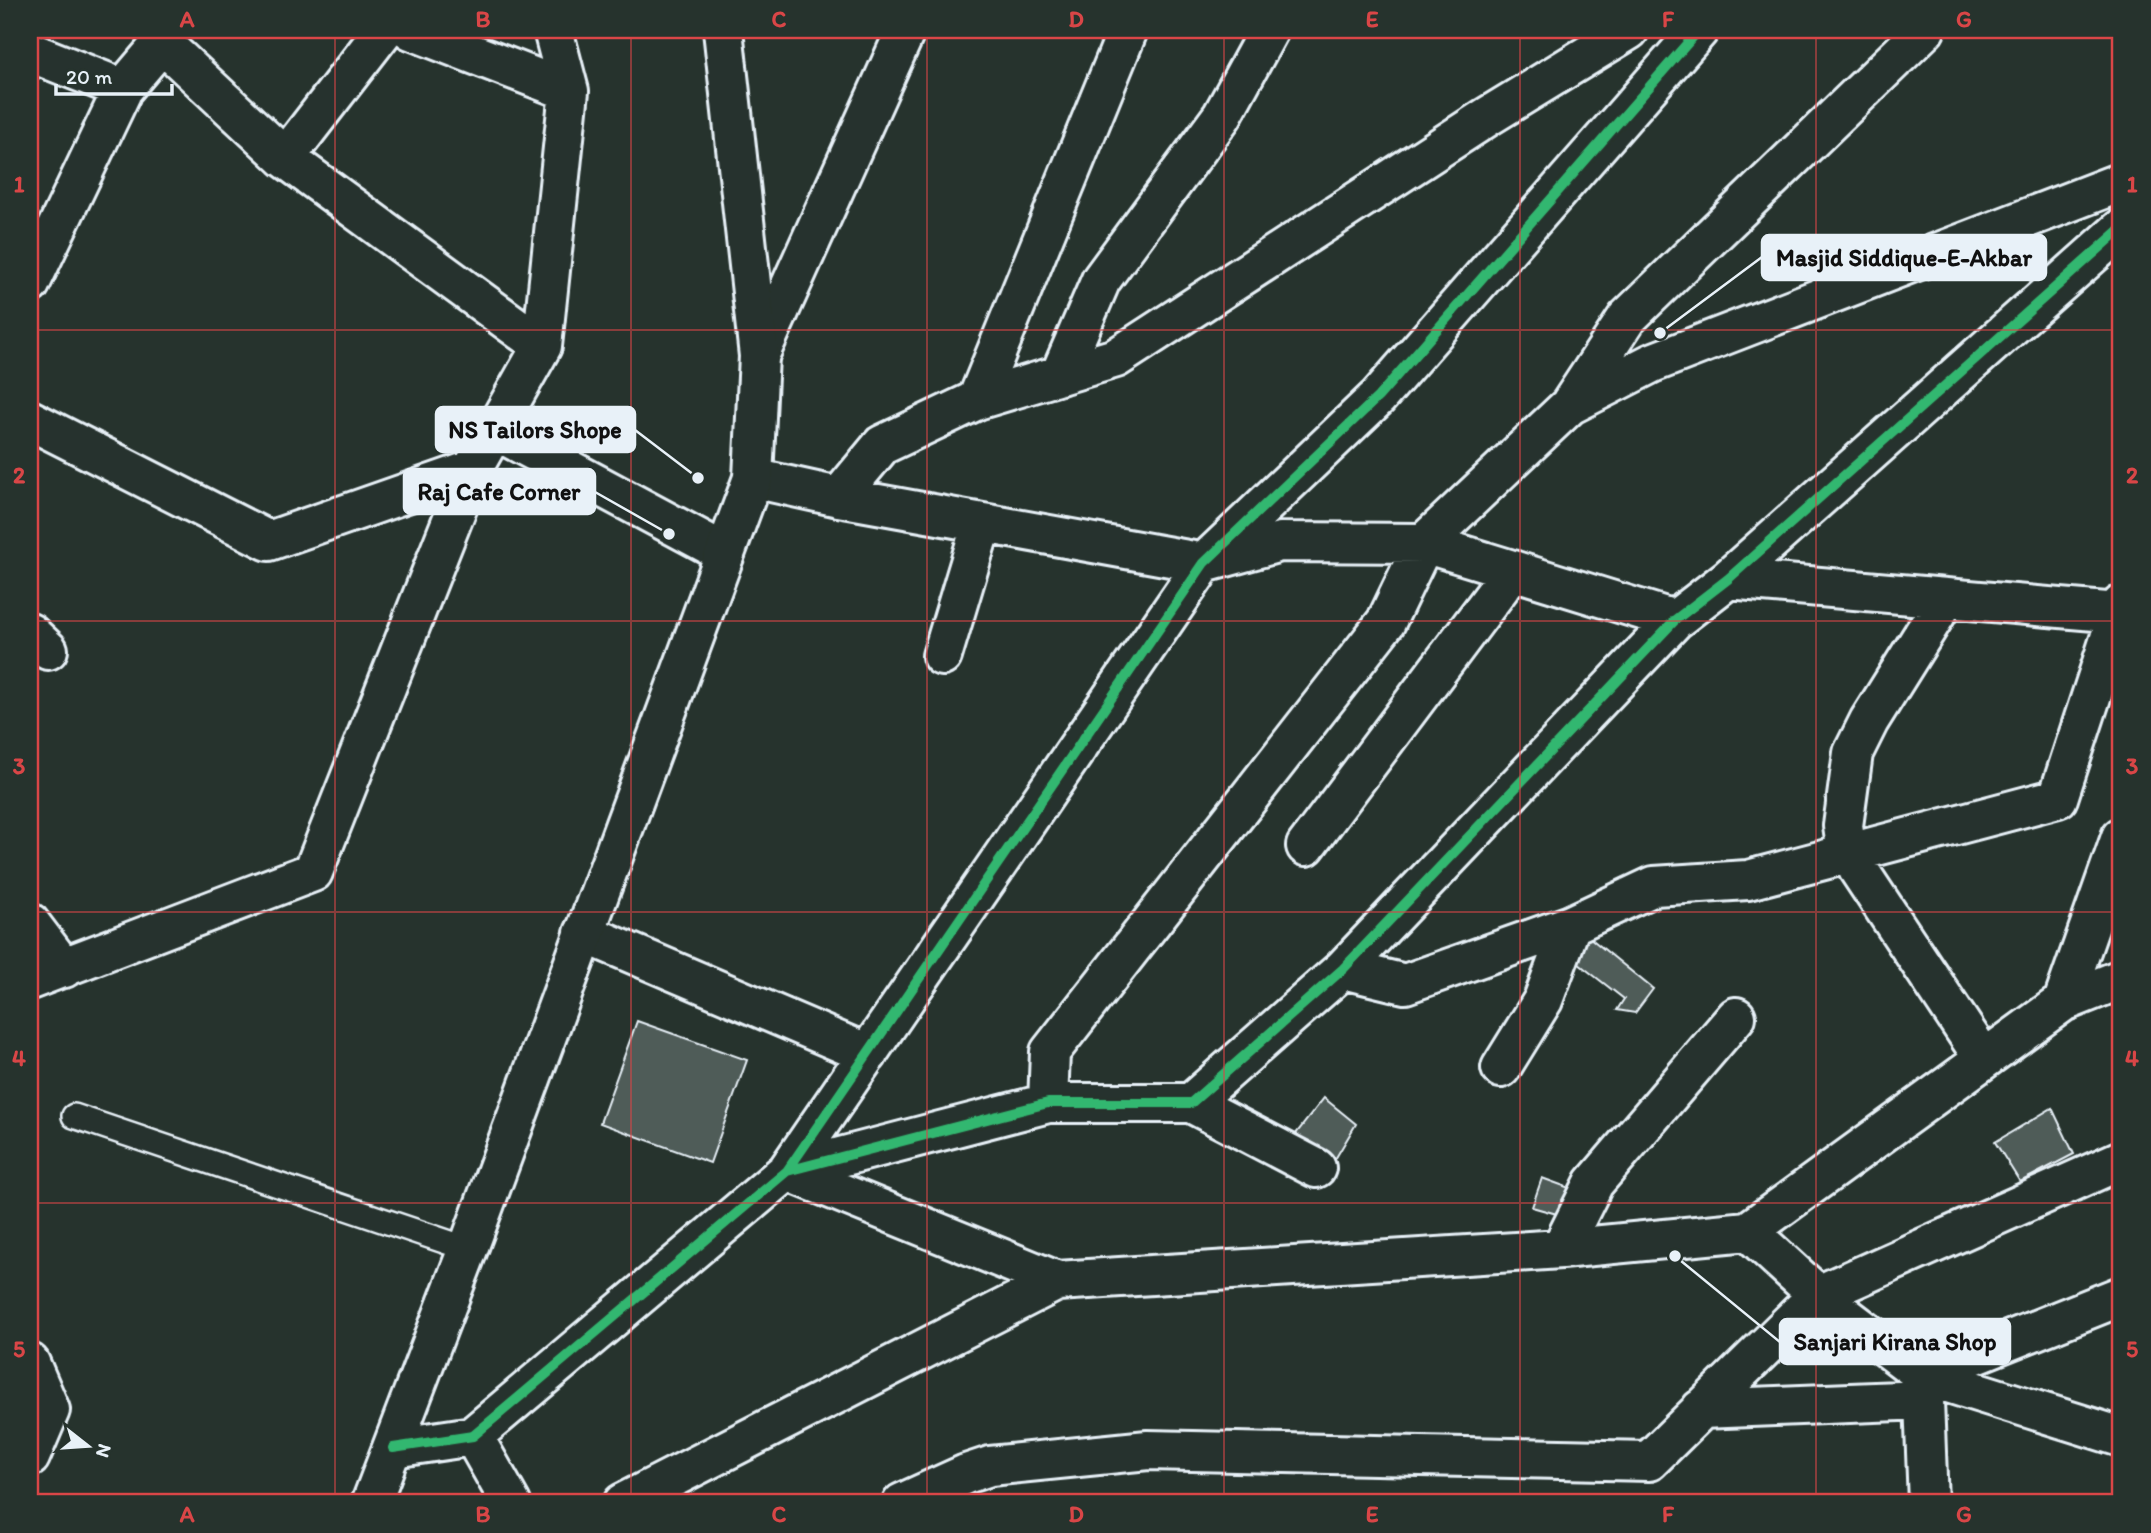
<svg xmlns="http://www.w3.org/2000/svg" width="2151" height="1533" font-family="Itim,sans-serif">
	<style>
		.building { fill: #505c59; stroke: #e8f1f8; stroke-width: 2 }
		.lines { fill: none; stroke-linecap: round; stroke-linejoin: round }
		.lane-casing { stroke: #e8f1f8; stroke-width: 28 }
		.street-casing { stroke: #e8f1f8; stroke-width: 44 }
		.secondary-casing { stroke: #e8f1f8; stroke-width: 44 }
		.primary-casing { stroke: #e8f1f8; stroke-width: 44 }
		.lane { stroke: #26332d; stroke-width: 23 }
		.street { stroke: #26332d; stroke-width: 38 }
		.secondary { stroke: #26332d; stroke-width: 38 }
		.primary { stroke: #26332d; stroke-width: 38 }
		.cycleway-casing { stroke: #26332d; stroke-width: 15 }
		.cycleway { stroke: #33b770; stroke-width: 10 }
		.grid { fill: none; stroke: #d94647; stroke-width: 2; stroke-opacity: 0.55 }
		.leader { fill: none; stroke: #e8f1f8; stroke-width: 2.5 }
		.callout-dot { fill: #e8f1f8; stroke: #26332d; stroke-width: 2.5 }
		.callout { fill: #e8f1f8; stroke: #e8f1f8; stroke-width: 2.5 }
		.callout-label { font-size: 24px; text-anchor: middle; font-weight: bold; fill: #111 }
		.neatline { fill: none; stroke: #d94647; stroke-width: 2.5 }
		.grid-label { font-size: 23px; text-anchor: middle; font-weight: bold; fill: #d94647 }
	</style>
	<rect width="100%" height="100%" fill="#26332d"/>
	<filter id="ink" filterUnits="userSpaceOnUse"><feTurbulence type="fractalNoise" baseFrequency=".0143" numOctaves="2"/><feDisplacementMap in="SourceGraphic" scale="14" xChannelSelector="R" yChannelSelector="G"/><feConvolveMatrix kernelMatrix="1 2 1 2 8 2 1 2 1" color-interpolation-filters="sRGB"/></filter>
	<g filter="url(#ink)">
		<path class="building" d="M1589,937L1653,989L1635,1013L1617,1010L1624,999L1570,957Z
			M637,1021L747,1060L710,1163L600,1123Z
			M1324,1098L1356,1124L1334,1161L1292,1139Z
			M2052,1108L2074,1154L2020,1182L1995,1142Z
			M1542,1178L1575,1190L1564,1216L1532,1207Z"/>
		<g class="lines">
			<defs>
				<path id="lane" d="M74,1116L468,1249"/>
				<path id="street" d="M411,30L569,91
					M162,43L285,158L542,346
					M30,52L123,89
					M285,158L384,30
					M30,284L123,89L162,43L166,30
					M1060,375L1101,280L1222,116L1269,30
					M977,400L1128,30
					M1571,403L1627,318L1925,30
					M30,420L269,541L472,470
					M495,430L725,553
					M753,478L839,497L1204,563L1280,542L1424,543L1675,620
					M839,497L882,445L977,400L1116,358L1487,117L1629,30
					M1728,579L2118,613
					M1946,598L1869,721L1853,753L1843,826L1845,840L1858,869L1984,1059
					M30,633L48,650
					M942,656L982,523
					M1306,846L1513,570
					M30,923L64,968
					M584,933L868,1054
					M1343,969L1405,984L1571,925L1654,886L1748,880L2058,798L2121,605
					M30,980L313,872L472,470L542,346L569,91L553,30
					M2063,1002L2121,837
					M1501,1068L1543,1000L1571,925
					M1048,1103L1050,1052L1386,622L1424,543L1570,405L1652,363L2121,182
					M1191,1103L1316,1168
					M787,1171L1048,1103H1191L1343,969L1675,620L1728,579L2121,229
					M787,1171L1057,1281L1561,1249L1748,1231L2063,1002L2121,979
					M1748,1231L1818,1295L1923,1375L2121,1437
					M1561,1249L1594,1183L1736,1017
					M30,1363L50,1410L30,1457
					M1923,1375L2121,1296
					M1923,1375L1928,1503
					M1701,1409L1924,1400
					M473,1436L511,1503
					M393,1448L473,1436L787,1171L1204,563L1378,397L1699,30
					M623,1503L1057,1281
					M902,1503L966,1474L990,1466L1148,1450L1649,1461L1818,1295L2121,1160"/>
				<path id="secondary" d="M759,356L906,30"/>
				<path id="primary" d="M371,1503L468,1249L753,478L759,356L723,30"/>
			</defs>
			<use href="#lane" class="lane-casing"/>
			<use href="#street" class="street-casing"/>
			<use href="#secondary" class="secondary-casing"/>
			<use href="#primary" class="primary-casing"/>
			<use href="#lane" class="lane"/>
			<use href="#street" class="street"/>
			<use href="#secondary" class="secondary"/>
			<use href="#primary" class="primary"/>
			<defs>
				<path id="cycleway" d="M787,1171L1048,1103H1191L1343,969L1675,620L1728,579L2121,229
					M393,1448L473,1436L787,1171L1204,563L1378,397L1699,30"/>
			</defs>
			<use href="#cycleway" class="cycleway-casing"/>
			<use href="#cycleway" class="cycleway"/>
		</g>
	</g>
	<path class="grid" d="M335,30V1503M631,30V1503M927,30V1503M1224,30V1503M1520,30V1503M1816,30V1503M30,330H2121M30,621H2121M30,912H2121M30,1203H2121"/>
	<path class="leader" d="M1660 333L1762 257M698 478L635 430M669 534L595 492M1675 1256L1780 1342"/>
	<g class="callout-dot">
		<circle cx="1660" cy="333" r="7"/>
		<circle cx="698" cy="478" r="7"/>
		<circle cx="669" cy="534" r="7"/>
		<circle cx="1675" cy="1256" r="7"/>
	</g>
	<g class="callout">
		<rect x="1762" y="235" width="284" height="45" rx="7"/>
		<rect x="436" y="407" width="199" height="45" rx="7"/>
		<rect x="404" y="469" width="191" height="45" rx="7"/>
		<rect x="1780" y="1319" width="230" height="45" rx="7"/>
	</g>
	<g class="callout-label">
		<text x="1904" y="266">Masjid Siddique-E-Akbar</text>
		<text x="535" y="438">NS Tailors Shope</text>
		<text x="499" y="500">Raj Cafe Corner</text>
		<text x="1895" y="1350">Sanjari Kirana Shop</text>
	</g>
	<rect width="2151" height="1533" fill="none" stroke="#26332d" stroke-width="77"/>
	<g transform="translate(88 1446) rotate(107)" stroke="#26332d" stroke-width="5" paint-order="stroke">
	<path d="M0-5L12 26L0 18L-12 26Z" fill="#e8f1f8"/>
	<text y="-10" font-size="19" font-weight="bold" text-anchor="middle" fill="#e8f1f8">N</text>
	</g>
	<path d="M56 84v10h116v-10" fill="none" stroke="#e8f1f8" stroke-width="3.5"/>
	<text x="66" y="84" font-size="21" fill="#e8f1f8" stroke="#26332d" stroke-width="5" paint-order="stroke">20 m</text>
	<rect x="38" y="38" width="2074" height="1456" class="neatline"/>
	<g class="grid-label">
		<text x="187" y="27">A</text>
		<text x="483" y="27">B</text>
		<text x="779" y="27">C</text>
		<text x="1076" y="27">D</text>
		<text x="1372" y="27">E</text>
		<text x="1668" y="27">F</text>
		<text x="1964" y="27">G</text>
		<text x="19" y="192">1</text>
		<text x="2132" y="192">1</text>
		<text x="19" y="483">2</text>
		<text x="2132" y="483">2</text>
		<text x="19" y="774">3</text>
		<text x="2132" y="774">3</text>
		<text x="19" y="1066">4</text>
		<text x="2132" y="1066">4</text>
		<text x="19" y="1357">5</text>
		<text x="2132" y="1357">5</text>
		<text x="187" y="1522">A</text>
		<text x="483" y="1522">B</text>
		<text x="779" y="1522">C</text>
		<text x="1076" y="1522">D</text>
		<text x="1372" y="1522">E</text>
		<text x="1668" y="1522">F</text>
		<text x="1964" y="1522">G</text>
	</g>
</svg>
